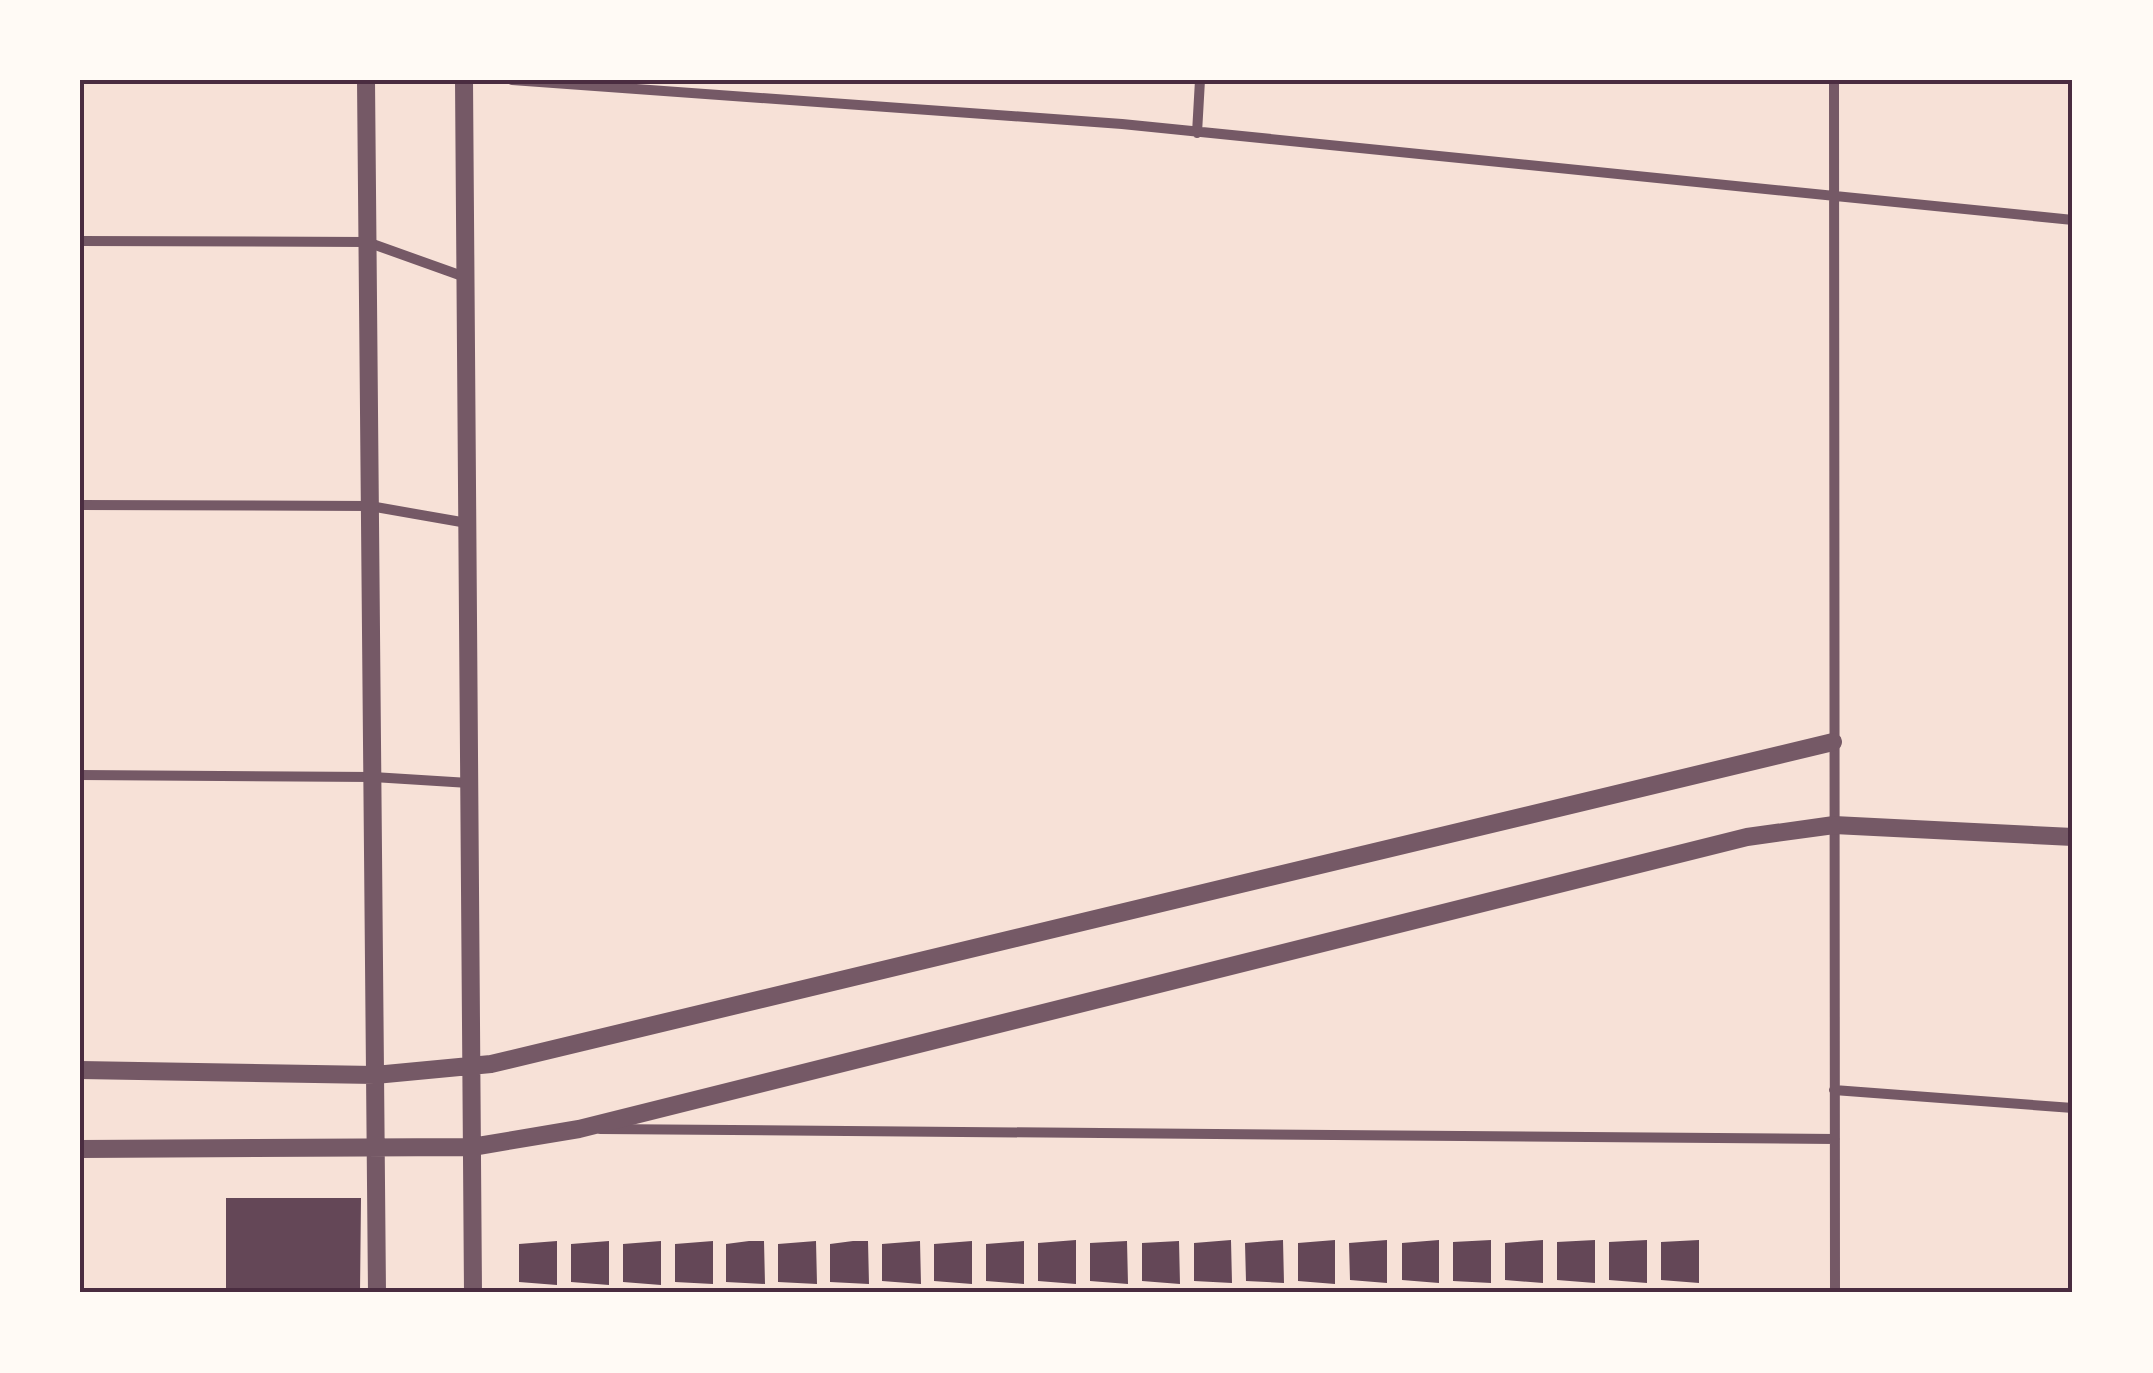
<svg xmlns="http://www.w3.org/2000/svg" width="2153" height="1373" font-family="Montserrat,sans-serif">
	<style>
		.building { fill: #644757 }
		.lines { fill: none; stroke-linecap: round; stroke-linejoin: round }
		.minor { stroke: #755966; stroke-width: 10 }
		.tertiary { stroke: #755966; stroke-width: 18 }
		.neatline { fill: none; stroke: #4a2c40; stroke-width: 4 }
	</style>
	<rect width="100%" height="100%" fill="#f7e1d7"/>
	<path class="building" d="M226,1198H361L360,1293H226Z
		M1076,1240V1284L1038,1281V1243Z
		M1231,1240L1232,1283L1194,1281V1243Z
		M1283,1240L1284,1283L1246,1281L1245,1243Z
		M1335,1240V1284L1298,1281V1243Z
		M1387,1240V1283L1350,1280L1349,1243Z
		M1439,1240V1283L1402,1280V1243Z
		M1491,1240V1283L1453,1281V1242Z
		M1543,1240V1283L1505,1280V1243Z
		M1595,1240V1283L1557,1280V1242Z
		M1647,1240V1283L1609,1280V1242Z
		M1699,1240V1283L1661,1280V1242Z
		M557,1241V1285L519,1282V1244Z
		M609,1241V1285L571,1282V1244Z
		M661,1241V1285L623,1282V1244Z
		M713,1241V1284L675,1282V1244Z
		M749,1241H764L765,1284L726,1282V1244Z
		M816,1241L817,1284L778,1282V1244Z
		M853,1241H868L869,1284L830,1282V1244Z
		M920,1241L921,1284L882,1281V1244Z
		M972,1241V1284L934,1281V1244Z
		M1024,1241V1284L986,1281V1244Z
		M1127,1241L1128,1284L1090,1281V1243Z
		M1179,1241L1180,1284L1142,1281V1243Z"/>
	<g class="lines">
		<path class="minor" d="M512,80L1122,124L2073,220
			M1834,80L1835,1293
			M1197,133L1200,80
			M80,241L367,242L465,277
			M80,505L370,506L467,523
			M80,775L373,777L469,783
			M1834,1090L2073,1108
			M600,1129L1835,1139"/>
		<path class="tertiary" d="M366,80L377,1293
			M464,80L473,1293
			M80,1070L375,1075L491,1064L1833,742
			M80,1149L472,1147L579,1129L1747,837L1834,825L2073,837"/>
	</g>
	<rect width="2153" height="1373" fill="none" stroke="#fffaf5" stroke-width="165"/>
	<rect x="82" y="82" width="1988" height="1208" class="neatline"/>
</svg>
